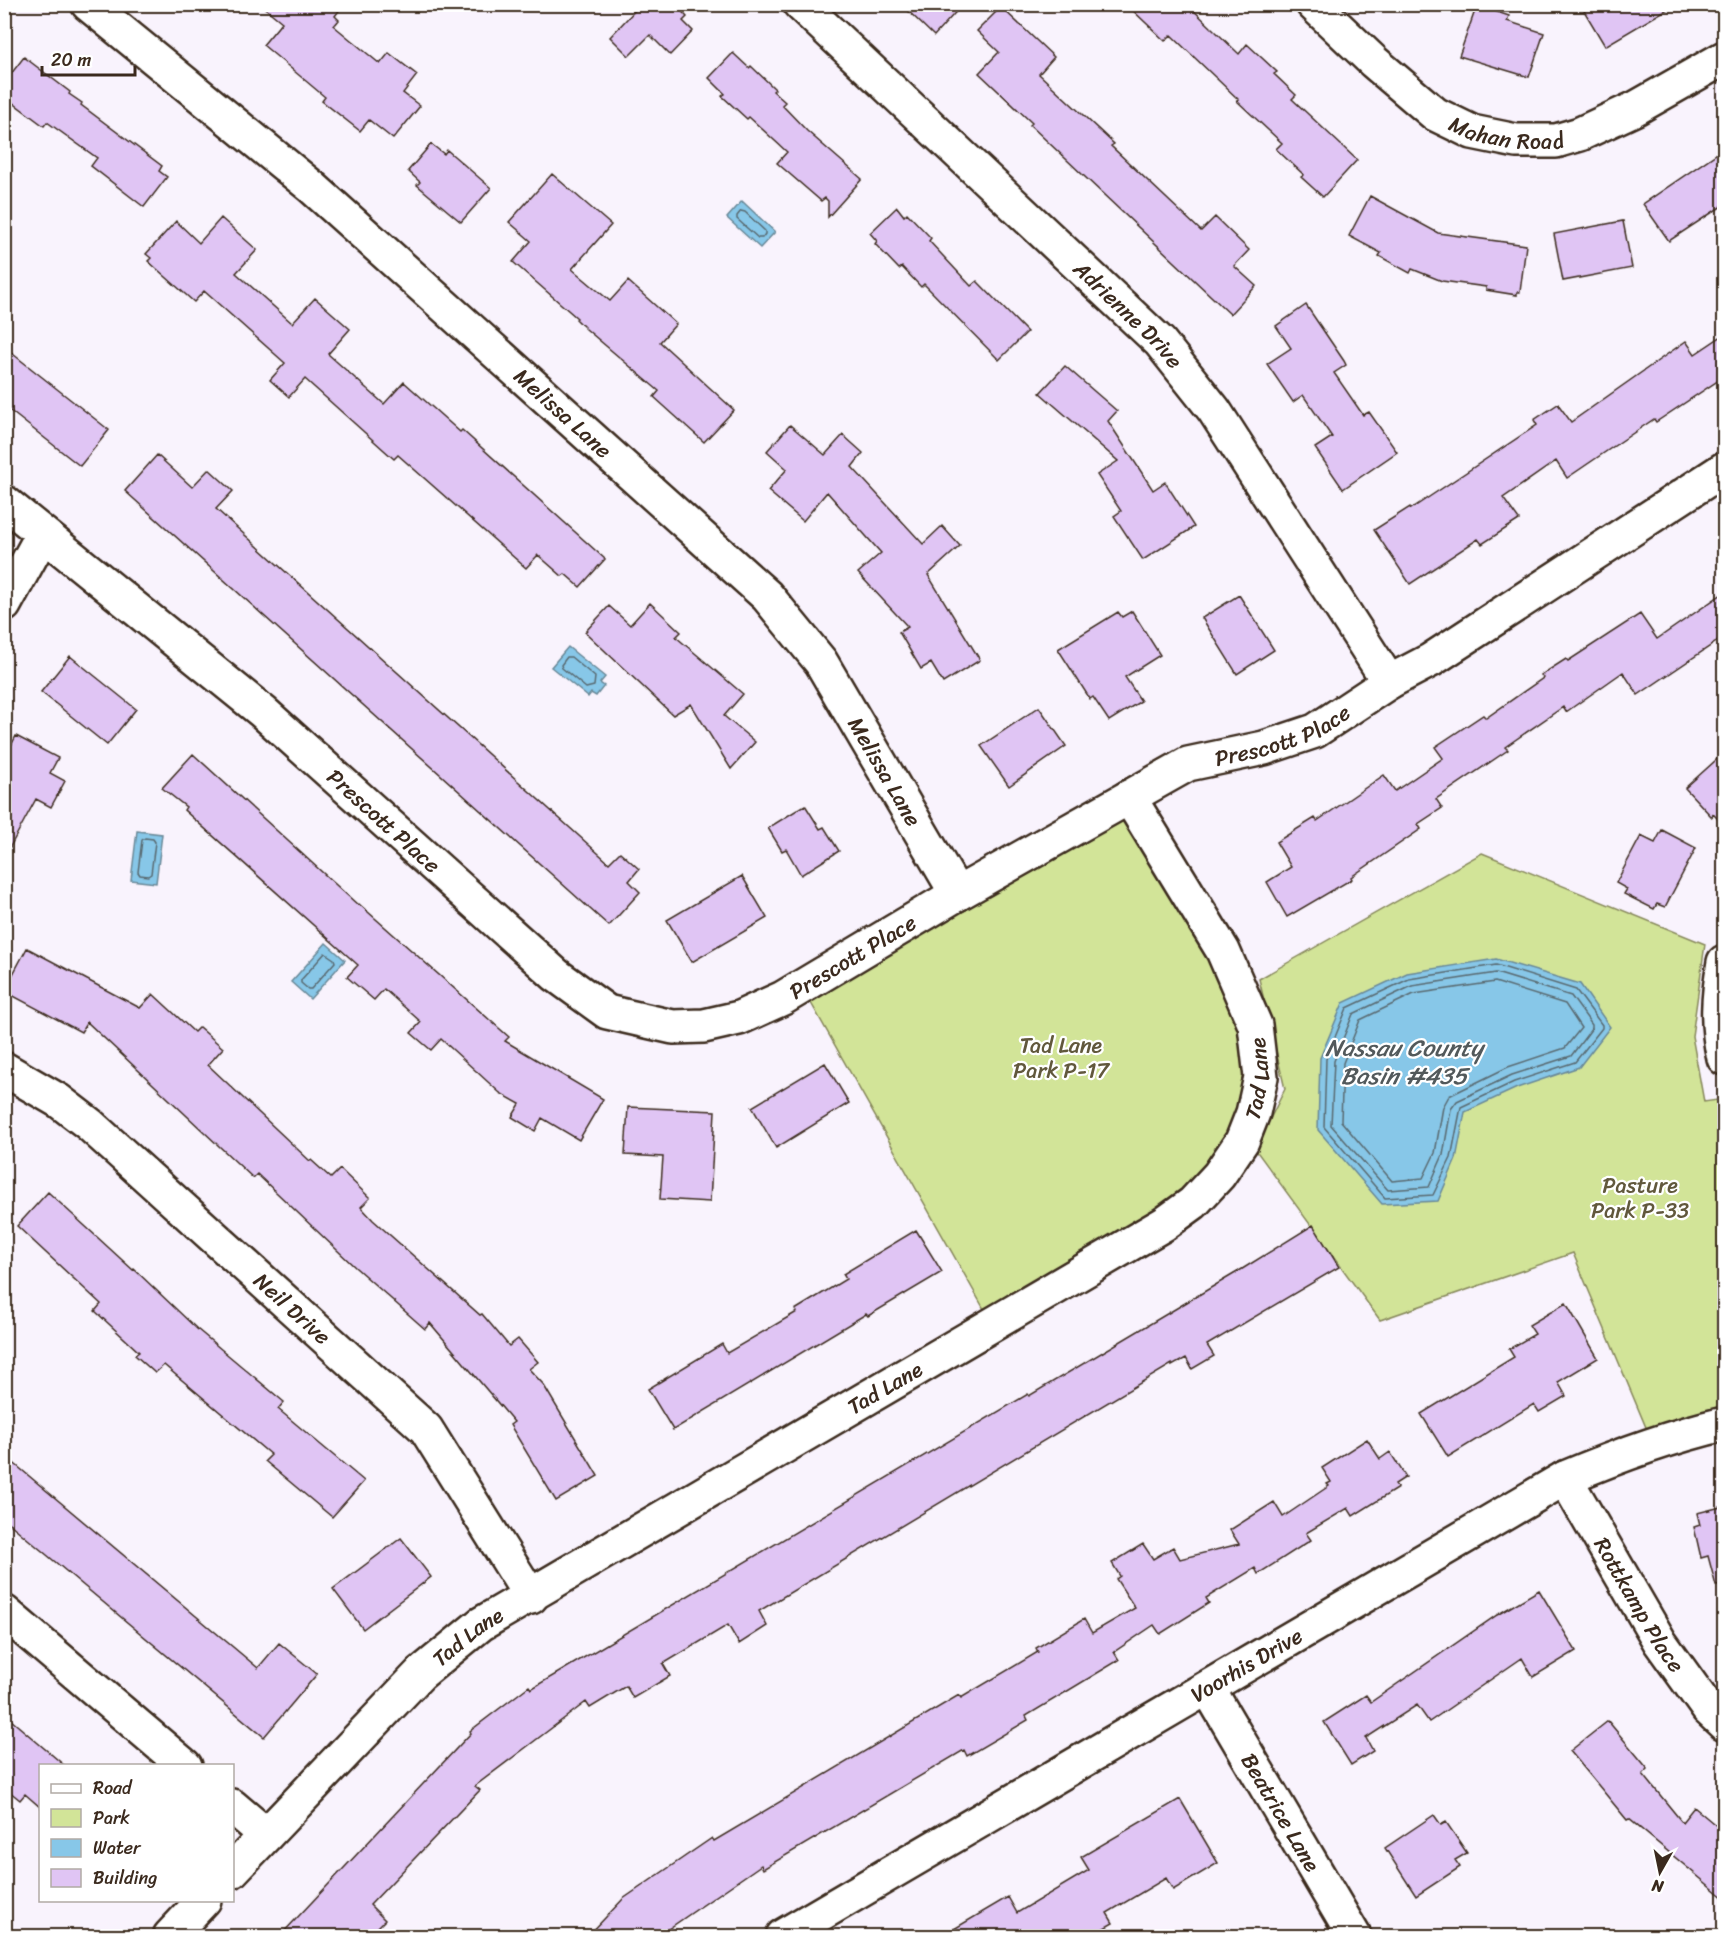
<svg xmlns="http://www.w3.org/2000/svg" width="1729" height="1941" font-family="Sriracha,sans-serif">
	<style>
		.green { fill: #d2e498; stroke: #86875b; stroke-width: 1.5 }
		.water { fill: #87c7e8; stroke: #698897; stroke-width: 1.5 }
		.lines { fill: none; stroke-linecap: round; stroke-linejoin: round }
		.shore { stroke: #59696f; stroke-width: 1.5 }
		.building { fill: #e0c5f4; stroke: #3b2a1e; stroke-width: 1.5 }
		.minor-casing { stroke: #3b2a1e; stroke-width: 38 }
		.minor { stroke: #fff; stroke-width: 33 }
		.labels { text-anchor: middle; stroke-width: 4.5; stroke-linejoin: round; paint-order: stroke }
		.street-label { font-size: 22px; fill: #3b2a1e; stroke: #fff }
		.park-label { font-size: 22px; fill: #61583c; stroke: #fff }
		.water-label { font-size: 24px; font-style: italic; fill: #52595b; stroke: #fff }
	</style>
	<rect width="100%" height="100%" fill="#f9f3fd"/>
	<filter id="ink" filterUnits="userSpaceOnUse"><feTurbulence type="fractalNoise" baseFrequency=".0167" numOctaves="2"/><feDisplacementMap in="SourceGraphic" scale="12" xChannelSelector="R" yChannelSelector="G"/><feConvolveMatrix kernelMatrix="1 2 1 2 8 2 1 2 1" color-interpolation-filters="sRGB"/></filter>
	<g filter="url(#ink)">
		<path class="green" d="M1129,797L1223,951L1261,1077L1219,1175L993,1325L802,987Z
			M1482,853L1705,944L1692,1036L1704,1102L1724,1099V1425L1653,1444L1573,1253L1380,1320L1255,1149L1285,1089L1259,979Z"/>
		<path class="water" d="M742,201L775,232L760,248L727,218Z
			M568,647L605,677L600,683L604,686L596,696L591,693L588,697L551,667Z
			M137,831L162,834L156,883L131,880Z
			M326,943L345,960L310,999L291,982Z
			M1496,959L1580,984L1610,1027L1579,1067L1517,1088L1465,1112L1456,1159L1438,1201L1382,1204L1318,1130L1320,1058L1343,1003L1407,973Z"/>
		<g class="lines">
			<path class="shore" d="M741,211L745,212L765,231V234L762,238H758L737,219V216Z
				M567,657H571L595,677L594,686L586,688L562,668L561,665Z
				M145,838L153,839L155,842L151,874L148,876L140,875L138,872L142,840Z
				M325,953L334,959L335,962L311,989H308L301,983V980Z
				M1496,965L1576,990L1602,1025V1028L1575,1062L1514,1082L1461,1107L1451,1158L1433,1195L1385,1198L1324,1127L1326,1059L1347,1008L1409,979Z
				M1496,973L1571,996L1592,1025V1028L1571,1056L1512,1075L1457,1101L1451,1109L1443,1155L1429,1187L1388,1190L1331,1125L1334,1061L1353,1014L1412,986Z
				M1495,982L1565,1004L1581,1028L1565,1048L1508,1067L1449,1096L1443,1107L1435,1153L1423,1178L1392,1181L1341,1121L1343,1063L1360,1020L1414,994Z"/>
		</g>
		<path class="building" d="M260,4H344L335,16L339,20L334,26L380,64L389,53L417,75L403,93L420,106L393,139L369,120L360,131L322,101L325,97L263,45L282,22Z
			M641,4H675L687,17L683,21L693,31L670,55L650,35L629,56L610,37Z
			M901,4H963L934,36Z
			M1126,4H1187L1239,54L1247,44L1277,72L1274,74L1296,95L1292,99L1357,160L1323,197L1301,177L1304,175L1276,149L1282,143L1237,101L1239,100L1171,35L1165,41Z
			M1580,4H1676L1605,46Z
			M1477,5L1509,16L1507,21L1544,33L1529,77L1459,56Z
			M1001,7L1054,57L1039,74L1114,144L1111,146L1201,231L1215,217L1249,250L1234,266L1256,286L1230,314L1030,125L1032,123L979,73L999,52L977,31Z
			M733,53L749,68L751,66L775,89L773,91L785,102L782,105L807,131L862,179L828,217V201L825,198L821,201L777,163L787,152L749,117L747,119L722,96L725,94L709,78Z
			M24,57L70,92L69,94L82,103L81,105L162,166L159,171L167,177L144,207L91,166L97,158L47,122L44,126L4,96V83Z
			M431,144L444,154L447,150L491,188L461,222L417,185L420,182L408,171Z
			M1725,148V204L1669,241L1643,204Z
			M552,174L611,225L572,269L610,301L628,281L676,324L660,342L734,410L704,442L654,397L659,391L586,329L576,319L577,318L513,262L531,241L509,222Z
			M1370,196L1438,233L1526,245L1520,292H1517V295L1486,290V287L1442,281L1412,269L1410,273L1379,256L1381,253L1349,236Z
			M897,207L904,216L907,213L931,238L929,241L971,286L977,281L1027,332L999,360L924,284L921,287L902,267L899,269L875,244L877,241L870,233Z
			M221,218L257,250L236,273L292,323L315,298L350,329L328,354L384,404L404,382L460,432L462,430L605,559L580,587L565,574L562,576L538,555L526,568L398,455L394,459L305,379L289,397L270,380L285,363L204,291L194,302L148,261L151,258L146,254L176,221L199,243Z
			M1623,221L1632,268L1563,281L1554,234Z
			M1306,305L1344,361L1346,365L1334,373L1363,415L1369,412L1397,452L1343,489L1315,448L1332,437L1303,395L1293,402L1267,364L1291,348L1276,326Z
			M1725,334V376L1656,422L1654,419L1567,478L1556,461L1503,498L1519,520L1482,544L1478,539L1410,584L1374,530L1410,507L1411,509L1537,425L1534,420L1558,404L1571,422L1686,341L1695,354Z
			M4,347L109,430L80,466L4,406Z
			M1065,366L1117,411L1108,421L1153,490L1165,482L1194,527L1143,560L1114,516L1121,511L1097,475L1118,461L1040,393Z
			M790,425L825,455L843,435L863,453L852,467L923,544L942,526L960,546L928,575L980,660L943,683L931,663L921,669L899,632L908,627L858,573L881,553L827,492L803,521L768,491L787,469L767,451Z
			M157,455L192,487L209,469L233,491L216,509L609,863L620,852L639,869L629,881L640,892L609,926L125,491Z
			M1725,592V636L1638,695L1623,672L1566,712L1563,707L1505,747L1508,750L1436,799L1442,808L1418,824L1421,829L1351,877L1352,879L1287,917L1267,882L1291,867L1276,842L1315,818L1317,821L1384,775L1395,791L1443,758L1435,747L1483,715L1486,718L1543,678L1541,675L1566,659L1568,661L1640,614L1657,639Z
			M1239,595L1274,650L1237,674L1202,618Z
			M650,603L681,632L676,637L743,694L724,716L755,742L731,769L691,704L673,715L585,632L609,606L630,625Z
			M1132,611L1160,655L1125,677L1141,701L1109,721L1093,697L1090,699L1058,649L1118,612L1122,617Z
			M70,656L136,709L107,745L41,692Z
			M1039,707L1066,746L1009,786L981,746Z
			M16,736L58,758L50,773L65,781L51,807L36,799L4,858V759Z
			M1725,752V826L1713,814L1712,817L1685,788Z
			M193,754L358,905L359,904L509,1037L505,1041L603,1099L579,1140L542,1118L535,1131L512,1117L520,1104L500,1093L441,1039L431,1050L411,1033L421,1022L384,989L374,1000L347,977L358,965L184,810L186,807L162,788Z
			M805,805L820,829L824,827L839,851L801,875L786,849L782,851L768,828Z
			M1662,830L1696,848L1665,907L1657,904L1654,909L1624,894L1627,889L1616,883L1641,836L1655,843Z
			M742,876L767,918L692,962L667,920Z
			M27,948L140,1008L153,994L194,1032L199,1027L223,1048L208,1065L310,1161L311,1160L331,1178L340,1169L370,1198L361,1207L373,1220L480,1315L482,1314L509,1346L518,1339L538,1362L529,1369L543,1384L598,1476L556,1501L510,1425L514,1422L430,1323L425,1329L356,1268L257,1174L253,1178L87,1022L81,1032L4,991Z
			M825,1063L849,1103L776,1148L752,1107Z
			M628,1107L715,1111L710,1202L660,1199L663,1157L625,1155Z
			M48,1192L133,1270L134,1269L197,1329L284,1402L278,1409L364,1481L332,1517L265,1461L271,1455L164,1365L155,1373L135,1355L139,1352L95,1311L101,1304L17,1226Z
			M1313,1225L1339,1267L1207,1345L1214,1356L1192,1369L1186,1358L1172,1366V1364L759,1611L767,1626L739,1644L728,1625L663,1664L670,1676L633,1698L626,1686L590,1708L586,1702L475,1786L480,1790L370,1905L385,1920L369,1936H280L471,1733L470,1731L529,1686L531,1689L1028,1394L1029,1396L1239,1271Z
			M916,1230L942,1272L868,1316L866,1314L673,1430L648,1389L722,1344L727,1353L797,1312L795,1310L846,1279L843,1274Z
			M1566,1303L1598,1358L1558,1382L1566,1396L1539,1412L1534,1404L1448,1457L1421,1414L1514,1357L1509,1349L1535,1334L1529,1325Z
			M1367,1439L1380,1459L1390,1452L1406,1477L1395,1484L1398,1488L1353,1516L1348,1508L1306,1533L1311,1540L1258,1574L1255,1568L1206,1598L1209,1603L1160,1634L1154,1625L1114,1652L1119,1660L1026,1716L1028,1720L967,1756L964,1750L763,1869L761,1865L658,1936H588L623,1899L712,1838L714,1841L959,1695L961,1698L1038,1652L1036,1648L1084,1619L1092,1633L1135,1608L1116,1579L1120,1576L1112,1563L1143,1544L1153,1559L1173,1547L1180,1559L1239,1544L1230,1530L1274,1502L1283,1517L1329,1486L1327,1484L1331,1482L1322,1468Z
			M4,1455L258,1668L279,1643L317,1674L264,1737L4,1519Z
			M1725,1506V1585L1716,1586L1708,1556L1701,1558L1694,1527L1700,1525L1697,1513Z
			M401,1538L431,1577L363,1629L333,1589Z
			M1539,1590L1576,1651L1533,1677L1522,1658L1429,1722L1417,1705L1366,1738L1373,1751L1351,1765L1324,1722L1366,1695L1371,1702L1497,1615Z
			M4,1714L65,1766H40V1807L25,1794L20,1800L4,1787Z
			M1608,1721L1648,1769L1643,1774L1682,1822L1694,1807L1725,1833V1899L1629,1819L1627,1820L1570,1751Z
			M1180,1799L1218,1863L1173,1890L1166,1878L1107,1913L1113,1923L1090,1936H942L1008,1897L1017,1913L1089,1870L1081,1857Z
			M1434,1815L1441,1825L1446,1822L1467,1853L1455,1860L1460,1867L1416,1896L1385,1848Z"/>
		<g class="lines">
			<defs>
				<g id="minor">
					<path id="s1" d="M88,4L312,187L767,596L821,662L957,894"/>
					<path id="s2" d="M800,4L1160,342L1214,410L1389,682"/>
					<path id="s3" d="M1313,4L1374,62L1435,114L1472,132L1516,141H1556L1580,134L1636,108L1724,58"/>
					<path id="s4" d="M4,502L263,712L556,975L607,1012L673,1027L704,1026L739,1018L783,998L957,894L1188,764L1264,748L1315,731L1389,682L1431,660L1724,469"/>
					<path d="M4,605L43,534"/>
					<path d="M1724,962C1718,997 1716,1024 1724,1058"/>
					<path id="s5" d="M4,1069L59,1101L89,1124L426,1429L531,1597"/>
					<path id="s6" d="M1565,1478L1660,1642L1708,1709L1724,1724"/>
					<path d="M4,1612L185,1766"/>
					<path id="s7" d="M1208,1688L1354,1936"/>
					<path d="M232,1806L266,1835"/>
					<path id="s8" d="M232,1871L420,1674L481,1624L1164,1224L1193,1203L1219,1175L1242,1141L1253,1113L1261,1077L1255,1025L1223,951L1129,797"/>
					<path d="M170,1936L204,1900"/>
					<path id="s9" d="M783,1936L1565,1478C1617,1456 1669,1437 1724,1424"/>
				</g>
			</defs>
			<use href="#minor" class="minor-casing"/>
			<use href="#minor" class="minor"/>
		</g>
	</g>
	<g class="labels">
		<g class="street-label">
			<text dy="8" stroke="none"><textPath href="#s3" startOffset="240">Mahan Road</textPath></text>
			<text dy="8" stroke="none"><textPath href="#s2" startOffset="452">Adrienne Drive</textPath></text>
			<text dy="8" stroke="none"><textPath href="#s1" startOffset="627">Melissa Lane</textPath></text>
			<text dy="8" stroke="none"><textPath href="#s4" startOffset="1540">Prescott Place</textPath></text>
			<text dy="8" stroke="none"><textPath href="#s1" startOffset="1113">Melissa Lane</textPath></text>
			<text dy="8" stroke="none"><textPath href="#s4" startOffset="496">Prescott Place</textPath></text>
			<text dy="8" stroke="none"><textPath href="#s4" startOffset="1054">Prescott Place</textPath></text>
			<text dy="8" stroke="none"><textPath href="#s8" startOffset="1323">Tad Lane</textPath></text>
			<text dy="8" stroke="none"><textPath href="#s5" startOffset="376">Neil Drive</textPath></text>
			<text dy="8" stroke="none"><textPath href="#s8" startOffset="819">Tad Lane</textPath></text>
			<text dy="8" stroke="none"><textPath href="#s6" startOffset="147">Rottkamp Place</textPath></text>
			<text dy="8" stroke="none"><textPath href="#s8" startOffset="333">Tad Lane</textPath></text>
			<text dy="8" stroke="none"><textPath href="#s9" startOffset="537">Voorhis Drive</textPath></text>
			<text dy="8" stroke="none"><textPath href="#s7" startOffset="144">Beatrice Lane</textPath></text>
		</g>
		<g class="park-label">
			<text x="1061" y="1053">Tad Lane<tspan x="1061" dy="25">Park P-17</tspan></text>
			<text x="1640" y="1193">Pasture<tspan x="1640" dy="25">Park P-33</tspan></text>
		</g>
		<g class="water-label">
			<text x="1404" y="1056">Nassau County<tspan x="1404" dy="28">Basin #435</tspan></text>
		</g>
	</g>
	<rect width="1729" height="1941" fill="none" stroke="#fff" stroke-width="24"/>
	<rect x="12" y="12" width="1705" height="1917" fill="none" stroke="#3b2a1e" stroke-width="2" filter="url(#ink)"/>
	<rect x="39" y="1764" width="195" height="138" fill="#ffffff" stroke="#b1aaa5" stroke-width="1.5"/>
	<rect x="51" y="1784" width="30" height="9" fill="#ffffff" stroke="#b1aaa5" stroke-width="1.5"/>
	<text x="93" y="1794" font-size="18" fill="#3b2a1e">Road</text>
	<rect x="51" y="1809" width="30" height="18" fill="#d2e498" stroke="#b1aaa5" stroke-width="1.5"/>
	<text x="93" y="1824" font-size="18" fill="#3b2a1e">Park</text>
	<rect x="51" y="1839" width="30" height="18" fill="#87c7e8" stroke="#b1aaa5" stroke-width="1.5"/>
	<text x="93" y="1854" font-size="18" fill="#3b2a1e">Water</text>
	<rect x="51" y="1869" width="30" height="18" fill="#e0c5f4" stroke="#b1aaa5" stroke-width="1.5"/>
	<text x="93" y="1884" font-size="18" fill="#3b2a1e">Building</text>
	<g transform="translate(1660 1872) rotate(189)" stroke="#ffffff" stroke-width="4.5" paint-order="stroke">
	<path d="M0-4.5L10 22L0 15L-10 22Z" fill="#3b2a1e"/>
	<text y="-9" font-size="16" font-weight="bold" text-anchor="middle" fill="#3b2a1e">N</text>
	</g>
	<path d="M42 66v9h93v-9" fill="none" stroke="#3b2a1e" stroke-width="3"/>
	<text x="51" y="66" font-size="18" fill="#3b2a1e" stroke="#ffffff" stroke-width="4.5" paint-order="stroke">20 m</text>
</svg>
